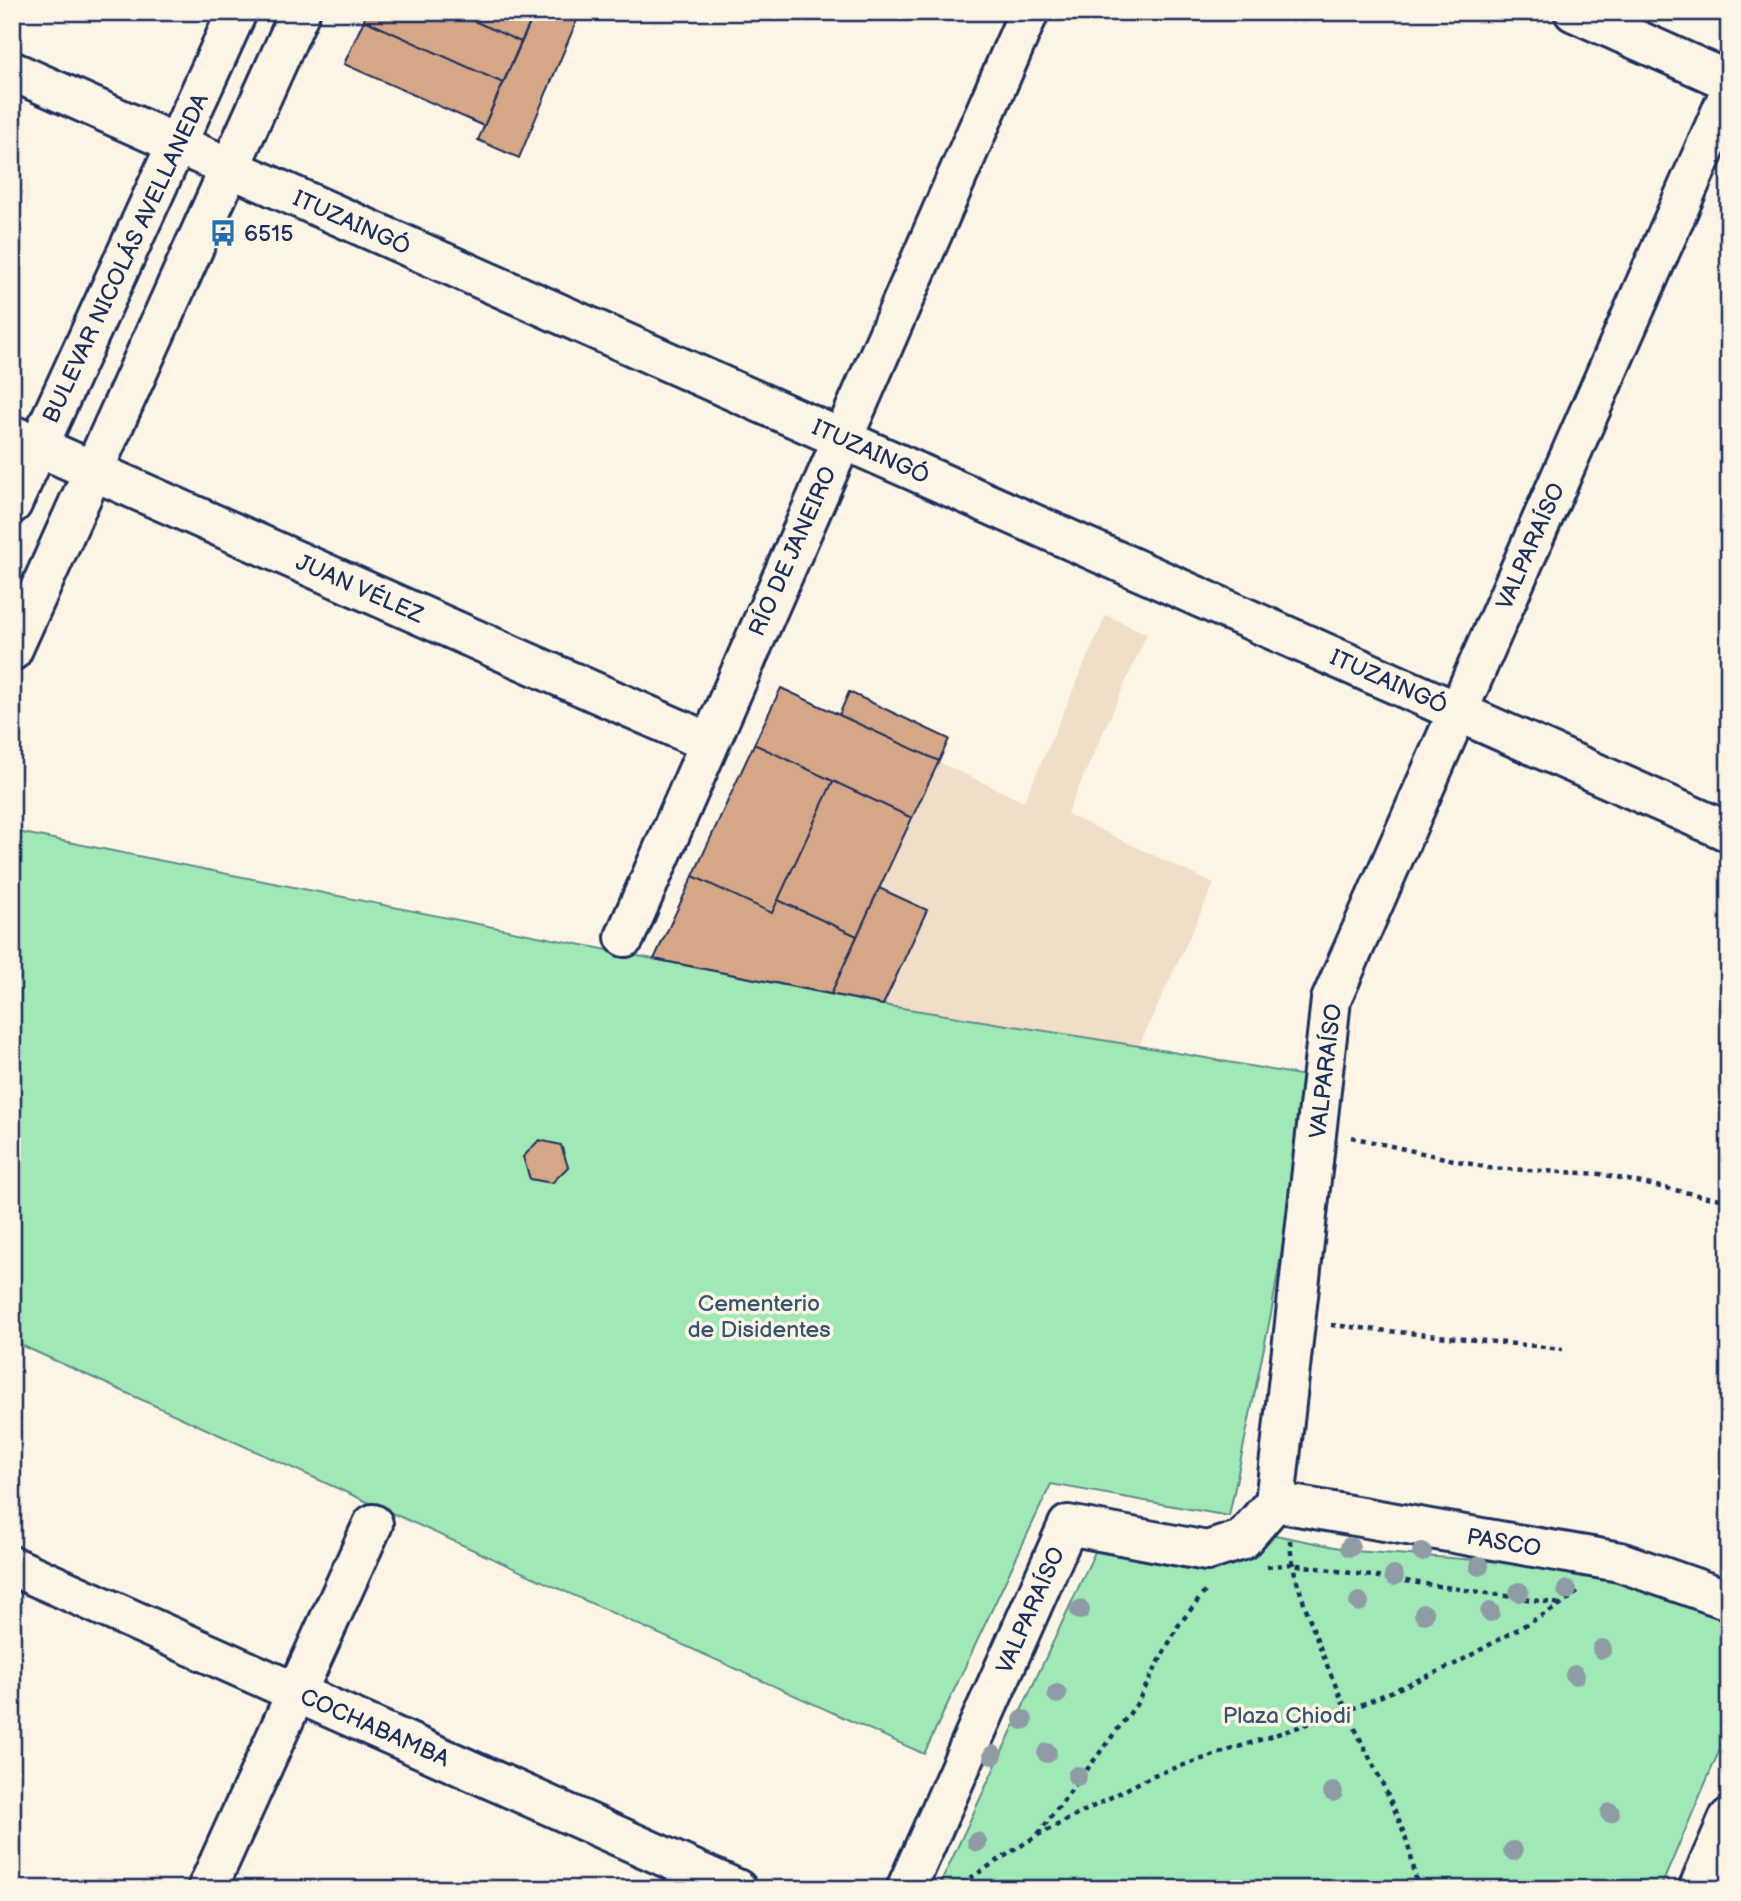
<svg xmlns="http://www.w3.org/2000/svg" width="1741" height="1901" font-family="'Balsamiq Sans',sans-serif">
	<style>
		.built { fill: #f0dec9 }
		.green { fill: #a0e9b7; stroke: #5e8c8a; stroke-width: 2 }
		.building { fill: #d5a787; stroke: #1b2f5e; stroke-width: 2 }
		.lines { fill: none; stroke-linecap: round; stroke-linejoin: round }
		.minor-casing { stroke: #1b2f5e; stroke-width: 44 }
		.major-casing { stroke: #1b2f5e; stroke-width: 44 }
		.path { stroke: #1b2f5e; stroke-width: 4.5; stroke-dasharray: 5 5; stroke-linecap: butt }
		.minor { stroke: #fcf5e5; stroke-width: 38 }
		.major { stroke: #fcf5e5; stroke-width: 38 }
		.tree { fill: #8f9ca5 }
		.labels { text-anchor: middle; stroke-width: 7; stroke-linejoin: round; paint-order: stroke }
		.street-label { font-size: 23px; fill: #1b2f5e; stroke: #fcf5e5 }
		.poi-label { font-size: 23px; fill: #1b2f5e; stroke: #fcf5e5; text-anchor: start }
		.park-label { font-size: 23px; fill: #365470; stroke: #fcf5e5 }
	</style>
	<rect width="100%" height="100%" fill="#fcf5e5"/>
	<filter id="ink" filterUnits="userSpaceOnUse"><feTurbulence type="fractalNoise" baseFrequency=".0143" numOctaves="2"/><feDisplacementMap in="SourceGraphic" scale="14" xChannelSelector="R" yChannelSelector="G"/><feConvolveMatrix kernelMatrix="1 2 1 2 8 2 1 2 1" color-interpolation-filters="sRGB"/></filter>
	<g filter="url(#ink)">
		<path class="built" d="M1106,615L1147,634L1067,814L1214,884L1139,1046L883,1005L654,959L781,688L1024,802Z"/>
		<path class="green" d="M13,831L883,1005L1139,1046L1311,1077L1271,1314L1229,1516L1051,1484L924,1754L12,1341Z
			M1275,1535L1355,1551L1623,1571L1729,1608V1728L1660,1889H938L1100,1541L1203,1559Z"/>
		<path class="building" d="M367,12H454L521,42L503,83L364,20Z
			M454,12H535L521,42Z
			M535,12L577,20L519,158L478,140Z
			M364,20L503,83L484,126L344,64Z
			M781,688L939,761L912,818L754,744Z
			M849,692L949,739L939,761L839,715Z
			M754,744L833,781L772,913L693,876Z
			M833,781L912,818L857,936L778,900Z
			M693,876L772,913L778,900L857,936L831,994L654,959Z
			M879,888L927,910L883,1005L831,994Z
			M539,1140L561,1145L568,1167L552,1183L530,1179L523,1157Z"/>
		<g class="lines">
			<defs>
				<path id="minor" d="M1574,12L1729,81
					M12,71L1729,832
					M12,435L708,742
					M625,937L1029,12
					M1275,1502L1620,1562L1729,1600
					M12,1566L737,1889
					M207,1889L373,1524
					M906,1889L1068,1525L1207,1551L1242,1540L1275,1502L1331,1000L1729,94
					M1698,1889L1729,1818"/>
				<path id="major" d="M12,504L237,12
					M12,651L300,12"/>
			</defs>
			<use href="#minor" class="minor-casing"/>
			<use href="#major" class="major-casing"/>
			<path class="path" d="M1351,1137L1489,1168L1600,1174L1712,1198L1729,1199
				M1331,1325L1563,1349
				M1290,1540C1291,1568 1300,1591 1309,1617C1320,1649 1333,1681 1347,1711C1373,1770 1410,1824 1417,1889
				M1267,1567L1291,1564L1560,1604
				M1038,1834L1136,1705L1178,1626L1207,1589
				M953,1889L1038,1835L1154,1775L1347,1711L1455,1664L1561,1605L1579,1591"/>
			<use href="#minor" class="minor"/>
			<use href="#major" class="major"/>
		</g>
		<g class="tree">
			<circle cx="1350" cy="1547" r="10"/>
			<circle cx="1422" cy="1552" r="10"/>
			<circle cx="1479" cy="1566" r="10"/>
			<circle cx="1394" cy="1576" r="10"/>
			<circle cx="1567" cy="1590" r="10"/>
			<circle cx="1519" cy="1592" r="10"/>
			<circle cx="1359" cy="1602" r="10"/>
			<circle cx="1080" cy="1610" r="10"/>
			<circle cx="1490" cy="1612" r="10"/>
			<circle cx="1424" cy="1614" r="10"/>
			<circle cx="1602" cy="1649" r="10"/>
			<circle cx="1575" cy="1675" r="10"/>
			<circle cx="1057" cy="1694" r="10"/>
			<circle cx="1023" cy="1720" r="10"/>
			<circle cx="1047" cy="1753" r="10"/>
			<circle cx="993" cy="1755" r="10"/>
			<circle cx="1077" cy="1776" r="10"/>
			<circle cx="1333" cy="1792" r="10"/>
			<circle cx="1610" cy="1813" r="10"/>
			<circle cx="977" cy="1842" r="10"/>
			<circle cx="1513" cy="1851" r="10"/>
		</g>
	</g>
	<defs>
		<symbol id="bus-bare" viewBox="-9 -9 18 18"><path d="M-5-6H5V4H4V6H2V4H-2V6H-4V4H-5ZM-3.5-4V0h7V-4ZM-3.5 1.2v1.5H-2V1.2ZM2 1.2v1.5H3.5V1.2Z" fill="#1f6fb2" stroke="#fcf5e5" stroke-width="2.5" paint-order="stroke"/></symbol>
	</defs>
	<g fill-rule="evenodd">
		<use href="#bus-bare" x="204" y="214" width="38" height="38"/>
	</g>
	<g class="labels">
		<g class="street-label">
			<text transform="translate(352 222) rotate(24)" y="8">ITUZAINGÓ</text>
			<text transform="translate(125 258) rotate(-65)" y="8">BULEVAR NICOLÁS AVELLANEDA</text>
			<text transform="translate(871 451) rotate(24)" y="8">ITUZAINGÓ</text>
			<text transform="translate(1530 546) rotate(-66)" y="8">VALPARAÍSO</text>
			<text transform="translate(792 551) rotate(-66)" y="8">RÍO DE JANEIRO</text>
			<text transform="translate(360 588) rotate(24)" y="8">JUAN VÉLEZ</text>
			<text transform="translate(1389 681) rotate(24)" y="8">ITUZAINGÓ</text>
			<text transform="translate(1325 1071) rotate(-83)" y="8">VALPARAÍSO</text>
			<text transform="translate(1504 1542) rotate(10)" y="8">PASCO</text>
			<text transform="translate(1030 1610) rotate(-66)" y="8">VALPARAÍSO</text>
			<text transform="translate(375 1727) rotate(24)" y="8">COCHABAMBA</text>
		</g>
		<g class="poi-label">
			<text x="244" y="241">6515</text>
		</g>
		<g class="park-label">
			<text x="759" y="1311">Cementerio<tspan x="759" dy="26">de Disidentes</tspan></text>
			<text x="1287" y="1723">Plaza Chiodi</text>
		</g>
	</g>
	<rect width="1741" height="1901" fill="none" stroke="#fcf5e5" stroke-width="42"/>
	<rect x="21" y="21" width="1699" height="1859" fill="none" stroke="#1b2f5e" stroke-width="2.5" filter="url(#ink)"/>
</svg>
